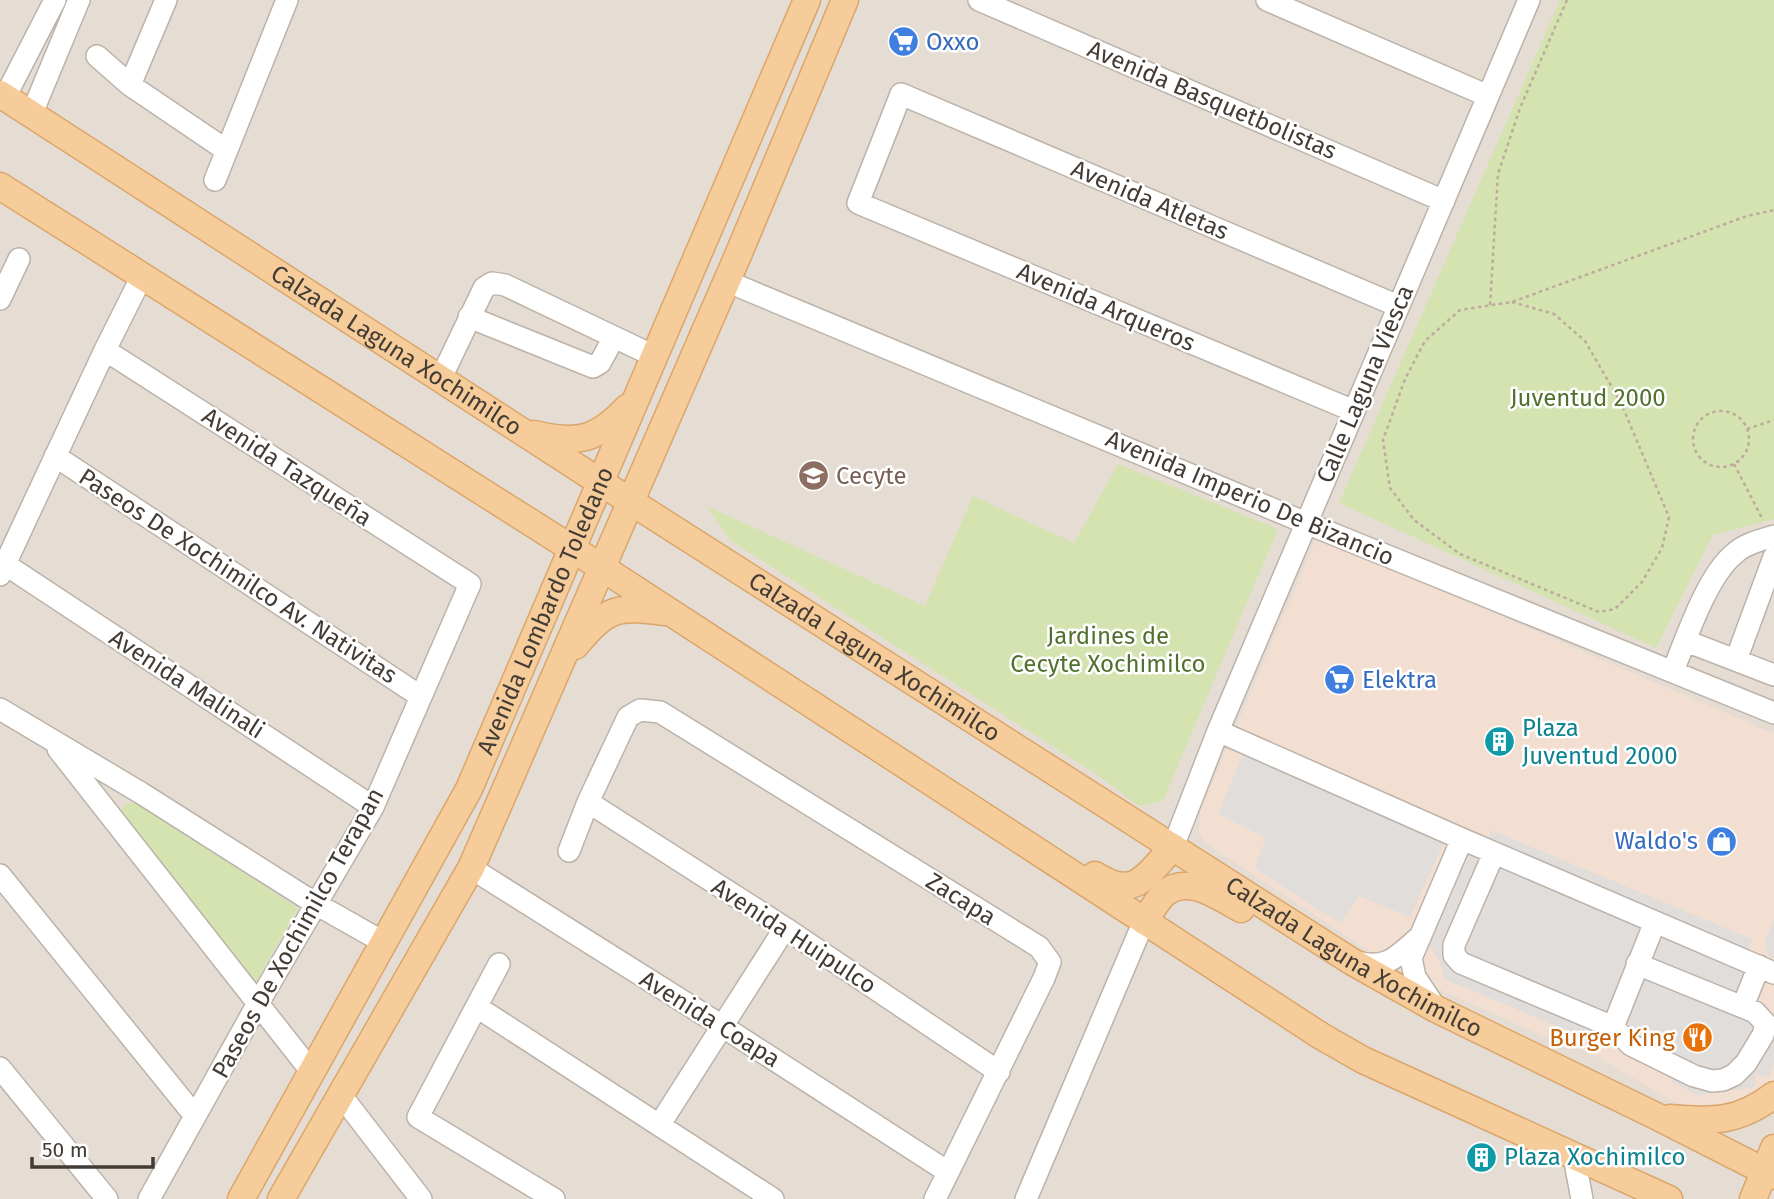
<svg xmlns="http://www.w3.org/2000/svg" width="1774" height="1199" font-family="'Fira Sans',sans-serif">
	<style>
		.residential { fill: #e5ddd4 }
		.commercial { fill: #f2dfd2 }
		.green { fill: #d5e3b1 }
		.parking { fill: #e0ddda }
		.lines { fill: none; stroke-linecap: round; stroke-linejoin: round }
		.minor-casing { stroke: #bcb2a9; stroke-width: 24 }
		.major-casing { stroke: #daa66b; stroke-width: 29 }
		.path { stroke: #bdab9b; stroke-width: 2.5; stroke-dasharray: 3.5 3.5; stroke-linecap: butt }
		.minor { stroke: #fff; stroke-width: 21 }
		.major { stroke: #f6cc9a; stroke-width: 26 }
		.labels { text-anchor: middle; stroke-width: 5; stroke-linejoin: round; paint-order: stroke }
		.shop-label { font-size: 24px; fill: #366cbe; stroke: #fff; text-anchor: start }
		.street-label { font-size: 24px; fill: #433c36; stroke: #fff }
		.park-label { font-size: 24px; fill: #52702e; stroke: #fff }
		.education-label { font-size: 24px; fill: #785e54; stroke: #fff; text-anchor: start }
		.culture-label { font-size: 24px; fill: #0d838f; stroke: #fff; text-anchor: start }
		.food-label { font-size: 24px; fill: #c56008; stroke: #fff; text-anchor: end }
	</style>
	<rect width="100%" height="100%" fill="#f1ece6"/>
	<path class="residential" d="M0,0H1774V1199H0Z"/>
	<path class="commercial" d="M1317,537L1774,734V1084L1739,1105L1701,1110L1673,1101L1589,1052L1552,1040L1403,973L1205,843L1199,831L1200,812Z"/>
	<path class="green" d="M1560,0H1774V519L1713,535L1656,648L1339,503Z
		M1118,464L1278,529L1163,801L1139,806L1096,774L731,541L707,506L925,606L973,496L1074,543Z
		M125,803H136L298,908L256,982L124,819L120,813Z"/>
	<path class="parking" d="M1244,752L1444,842L1410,917L1359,896L1340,923L1255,868L1266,838L1218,814Z
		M1491,830L1752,939L1748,951L1758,955L1739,996L1774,1014V1064L1769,1077L1755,1073V1087L1697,1095L1672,1082L1676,1074L1597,1026L1592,1041L1444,979L1440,961L1429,945L1473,832L1488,838Z
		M1774,920V959L1769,956L1764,943Z"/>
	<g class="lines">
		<defs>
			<path id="minor" d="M979,0L1444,201
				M1267,0L1488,96
				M97,56L130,85L226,150
				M130,85L166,0
				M5,97L55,0
				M32,113L79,0
				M215,180L287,0
				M726,281L1306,523L1774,713
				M0,299L19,259
				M469,317L593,367L600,363L614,337
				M105,350L470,584L373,807L257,1005L149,1199
				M440,380L484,288L492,283L505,285L654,356
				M1354,411L858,203L901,94L1398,306
				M55,456L420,696
				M0,561L373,807
				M0,575L105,350L142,276
				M1686,641L1774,675
				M1736,660L1774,557
				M1673,671C1686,639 1707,576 1734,554C1744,544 1761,540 1774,536
				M0,709L141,793L316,904L383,942
				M1218,731L1462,839L1774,973
				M58,749L311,1071
				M588,802L785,928L999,1072
				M1173,847L1218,731L1529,0
				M569,851L588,802L628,717L640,710L660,712L1039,947L1050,962L1044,978L935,1199
				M1494,853L1454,945V955L1461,963L1613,1027L1631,1045L1694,1076L1712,1081L1723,1080L1734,1075L1746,1063L1763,1035L1766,1024L1755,1012L1637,964
				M471,868L722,1026L948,1172
				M0,875L195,1116
				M1354,961C1384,971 1396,958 1417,939
				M499,964L418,1117L554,1199
				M1743,1006L1759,966
				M477,1007L773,1199
				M1435,1007L1415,977L1411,958L1462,839
				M1613,1027L1655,922
				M0,1068L107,1199
				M340,1094L421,1199
				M660,1124L785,928
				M1574,1157L1582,1199
				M1026,1199L1144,921"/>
			<g id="major">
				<path id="s1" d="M0,94L600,482L1351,961L1436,1009L1658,1117L1774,1176"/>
				<path d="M0,186L601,567L1321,1036L1363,1060L1669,1199"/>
				<path d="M534,434C577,444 596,441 627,408"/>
				<path d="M575,646C608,607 616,606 665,612"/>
				<path d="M1095,875C1135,901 1146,876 1173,847"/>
				<path d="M1144,921C1151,913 1156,901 1164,894C1188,873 1220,898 1241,909"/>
				<path d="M1670,1118C1713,1122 1739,1122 1774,1095"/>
				<path id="s2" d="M241,1199L469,789L807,0"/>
				<path d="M281,1199L471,868L736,260L845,0"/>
				<path d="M1753,1199L1774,1148"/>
			</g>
		</defs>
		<use href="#minor" class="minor-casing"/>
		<use href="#major" class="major-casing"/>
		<path class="path" d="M1512,302L1554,314L1585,341L1621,403L1669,517L1662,548L1642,582L1615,609L1599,612L1460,554L1414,520L1390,488L1383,440L1405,379L1425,341L1460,310L1512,302L1747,216L1774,210
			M1490,305L1498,174L1520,108L1567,0
			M1693 439a28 28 0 1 1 56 0a28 28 0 1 1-56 0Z
			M1747,429L1774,420
			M1734,464L1763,520"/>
		<use href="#minor" class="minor"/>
		<use href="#major" class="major"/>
	</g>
	<defs>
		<symbol id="supermarket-disc" viewBox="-11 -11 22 22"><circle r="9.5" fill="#3f7fe0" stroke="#fff"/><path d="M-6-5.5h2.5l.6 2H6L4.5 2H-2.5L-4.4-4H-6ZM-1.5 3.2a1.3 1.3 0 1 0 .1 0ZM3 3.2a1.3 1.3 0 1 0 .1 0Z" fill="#fff"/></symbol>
		<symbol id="school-disc" viewBox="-11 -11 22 22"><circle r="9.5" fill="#8d6e63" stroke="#fff"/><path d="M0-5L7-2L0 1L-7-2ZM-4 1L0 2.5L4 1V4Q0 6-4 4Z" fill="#fff"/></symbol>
		<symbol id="building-disc" viewBox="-11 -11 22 22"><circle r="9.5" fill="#0f9aa8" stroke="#fff"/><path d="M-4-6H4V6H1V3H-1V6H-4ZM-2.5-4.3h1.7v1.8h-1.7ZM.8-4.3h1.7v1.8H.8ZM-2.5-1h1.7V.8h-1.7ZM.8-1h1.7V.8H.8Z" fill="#fff"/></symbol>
		<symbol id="shop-disc" viewBox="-11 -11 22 22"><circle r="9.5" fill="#3f7fe0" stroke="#fff"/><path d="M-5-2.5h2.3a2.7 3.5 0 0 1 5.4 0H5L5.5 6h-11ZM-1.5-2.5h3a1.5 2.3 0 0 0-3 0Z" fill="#fff"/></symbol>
		<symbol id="restaurant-disc" viewBox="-11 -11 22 22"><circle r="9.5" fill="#e8710a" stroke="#fff"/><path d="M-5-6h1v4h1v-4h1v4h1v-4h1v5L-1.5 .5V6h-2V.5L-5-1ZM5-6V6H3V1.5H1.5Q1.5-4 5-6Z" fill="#fff"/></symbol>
	</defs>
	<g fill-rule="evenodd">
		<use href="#supermarket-disc" x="886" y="24" width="35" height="35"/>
		<use href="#school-disc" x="796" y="458" width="35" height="35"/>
		<use href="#supermarket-disc" x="1322" y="662" width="35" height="35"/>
		<use href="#building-disc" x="1482" y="724" width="35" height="35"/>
		<use href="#shop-disc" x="1704" y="824" width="35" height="35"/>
		<use href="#restaurant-disc" x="1680" y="1020" width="35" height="35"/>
		<use href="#building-disc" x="1464" y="1140" width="35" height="35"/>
	</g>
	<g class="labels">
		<g class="shop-label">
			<text x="926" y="50">Oxxo</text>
			<text x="1362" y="688">Elektra</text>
			<text x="1698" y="849" text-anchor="end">Waldo's</text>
		</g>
		<g class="street-label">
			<text transform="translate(1212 100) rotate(23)" y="8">Avenida Basquetbolistas</text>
			<text transform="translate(1150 200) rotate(23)" y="8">Avenida Atletas</text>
			<text transform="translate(1106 307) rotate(23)" y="8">Avenida Arqueros</text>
			<text dy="8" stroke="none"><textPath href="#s1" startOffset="472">Calzada Laguna Xochimilco</textPath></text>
			<text transform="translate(1365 384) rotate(-67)" y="8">Calle Laguna Viesca</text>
			<text transform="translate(287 467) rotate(33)" y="8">Avenida Tazqueña</text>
			<text transform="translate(1250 498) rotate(23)" y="8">Avenida Imperio De Bizancio</text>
			<text transform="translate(238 576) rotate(33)" y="8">Paseos De Xochimilco Av. Nativitas</text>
			<text dy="8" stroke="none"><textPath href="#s2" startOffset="663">Avenida Lombardo Toledano</textPath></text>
			<text dy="8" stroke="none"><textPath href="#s1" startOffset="1040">Calzada Laguna Xochimilco</textPath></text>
			<text transform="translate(187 684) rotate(33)" y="8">Avenida Malinali</text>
			<text transform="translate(961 899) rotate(32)" y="8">Zacapa</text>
			<text transform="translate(298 933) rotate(-61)" y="8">Paseos De Xochimilco Terapan</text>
			<text transform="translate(794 936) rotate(33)" y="8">Avenida Huipulco</text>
			<text dy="8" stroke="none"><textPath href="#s1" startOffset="1606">Calzada Laguna Xochimilco</textPath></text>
			<text transform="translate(710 1019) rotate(32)" y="8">Avenida Coapa</text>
		</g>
		<g class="park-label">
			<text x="1588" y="406">Juventud 2000</text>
			<text x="1108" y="644">Jardines de<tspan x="1108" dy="28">Cecyte Xochimilco</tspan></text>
		</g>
		<g class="education-label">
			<text x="836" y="484">Cecyte</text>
		</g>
		<g class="culture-label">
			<text x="1522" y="736">Plaza<tspan x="1522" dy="28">Juventud 2000</tspan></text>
			<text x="1504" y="1165">Plaza Xochimilco</text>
		</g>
		<g class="food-label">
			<text x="1675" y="1046">Burger King</text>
		</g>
	</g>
	<path d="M32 1157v10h121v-10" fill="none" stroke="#433c36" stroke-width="3.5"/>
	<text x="42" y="1157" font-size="21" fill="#433c36" stroke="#ffffff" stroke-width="5" paint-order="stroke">50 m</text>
</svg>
